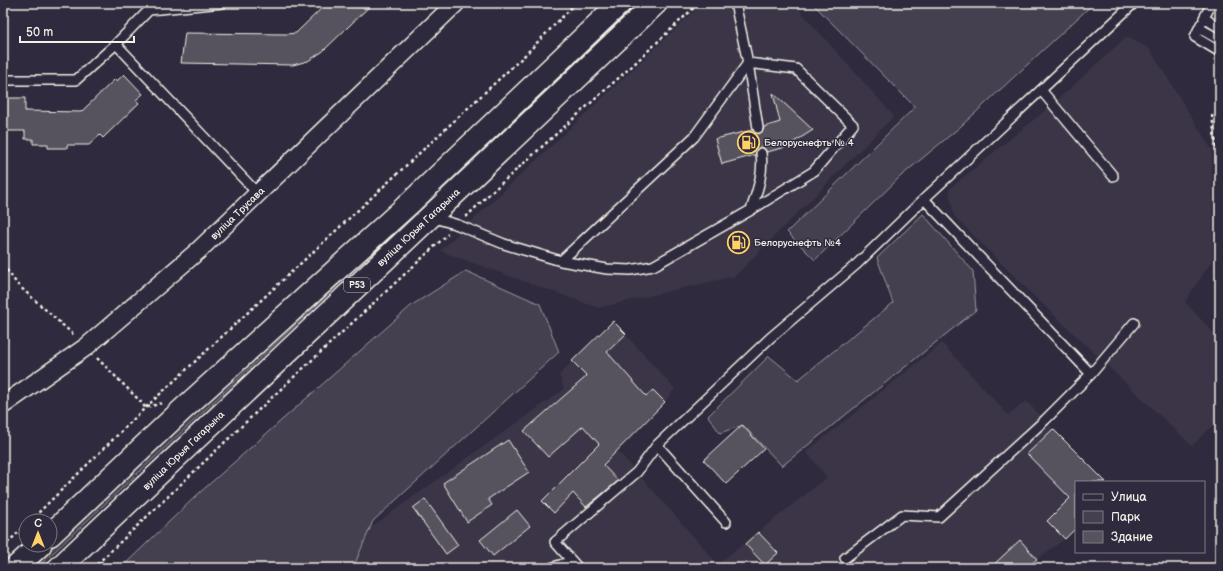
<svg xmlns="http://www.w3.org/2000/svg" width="1223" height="571" font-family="'Balsamiq Sans',sans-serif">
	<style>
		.built { fill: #3b3647; fill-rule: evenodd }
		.green { fill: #454050; stroke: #9c989c }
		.building { fill: #56525f; stroke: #f4f1e8 }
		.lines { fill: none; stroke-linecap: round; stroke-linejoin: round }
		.service-casing { stroke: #f4f1e8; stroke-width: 12 }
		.minor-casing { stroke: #f4f1e8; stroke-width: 20 }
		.primary-casing { stroke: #f4f1e8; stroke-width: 25 }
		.path { stroke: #f4f1e8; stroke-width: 2.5; stroke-dasharray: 3 3; stroke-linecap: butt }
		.service { stroke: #2f2a3d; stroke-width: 9 }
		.minor { stroke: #2f2a3d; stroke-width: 17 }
		.primary { stroke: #2f2a3d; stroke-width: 22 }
		.labels { text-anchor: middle; stroke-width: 3; stroke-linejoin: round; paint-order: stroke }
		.shield { fill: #2f2a3d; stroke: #b9b5b5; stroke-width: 1 }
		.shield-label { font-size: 9px; font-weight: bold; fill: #f4f1e8 }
		.poi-label { font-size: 10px; fill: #f4f1e8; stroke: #2f2a3d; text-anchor: start }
		.street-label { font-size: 10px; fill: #f4f1e8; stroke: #2f2a3d }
	</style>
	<rect width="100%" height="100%" fill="#2f2a3d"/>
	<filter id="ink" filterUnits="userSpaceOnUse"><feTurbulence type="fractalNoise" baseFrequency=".025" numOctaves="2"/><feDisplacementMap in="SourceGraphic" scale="8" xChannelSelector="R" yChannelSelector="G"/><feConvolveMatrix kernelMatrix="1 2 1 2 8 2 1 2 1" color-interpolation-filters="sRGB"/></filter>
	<g filter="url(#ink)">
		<path class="built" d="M703,3H793L894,116L735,276L598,308L440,251Z
			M1126,37L1149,48L1212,150L1213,259L1185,302L1220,340V418L1192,446L1035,297L954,216L949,189L1053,104Z
			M613,321L675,389L665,402L617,450L718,564L827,477L806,452L942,343L1008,415L1026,401L1106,482H1076V528L1065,539L1037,559L1027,568H314L564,389L559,375ZM527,522L530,528L529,527L497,553Z"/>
		<path class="green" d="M633,3H638L37,568H31Z
			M812,3H1094L960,127L901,176L815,260L787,232L915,107Z
			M923,214L973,271L976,310L782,466L743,425L720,433L708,416L769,356L798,380L893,303L877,258Z
			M466,271L540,304L559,352L373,521L353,568H121L197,495L412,305Z"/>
		<path class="building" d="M327,3H373L322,52L308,61L293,65L181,63L185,33L287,34L296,33Z
			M124,74L143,94L136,100L139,103L103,138L100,135L89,145H67V148H48V144H33V139H25V131H3V98H25V111L81,112L115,79L117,81Z
			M773,93L813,130L786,147L767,152L764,148L760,147L756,150L755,155L722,164L715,139L752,130L755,133L759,134L763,131L764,127L780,122Z
			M613,321L626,334L607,352L646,396L653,390L665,402L603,465L618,481L586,507L573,493L554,513L542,501L599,444L583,426L548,457L524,431L587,376L572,361Z
			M742,425L764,449L726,484L704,460Z
			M1053,429L1106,482H1076V528L1065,539L1047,521L1070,498L1027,454Z
			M508,440L529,472L488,499L492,505L467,522L443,483Z
			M425,499L458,545L446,554L413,508Z
			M517,510L530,526L493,556L480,540Z
			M758,532L778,553L765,565L745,544Z
			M1020,540L1037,559L1027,568H990Z"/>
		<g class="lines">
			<defs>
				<path id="service" d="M735,3L748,63L758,128
					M1212,3L1204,18L1220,28
					M149,10L223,3
					M1201,24L1199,28L1220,40
					M1199,28L1195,37L1220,52
					M116,44L258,194
					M3,80H76L116,44L149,10V3
					M1113,176L1041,90L1134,3
					M924,199L1091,374L1134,323
					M431,217L458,225L504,244L561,261L607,269L630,270L653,266L751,210C757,192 764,173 761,153
					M561,261L694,137L748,63L796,69L853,125L814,171L751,210
					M726,522L657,445L770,338L857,264L924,199L1041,90
					M845,558L902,515L939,517L1045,420L1091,374
					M551,568L572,561
					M578,568L555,542L637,472L657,445"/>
				<path id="minor" d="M3,405L86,347L199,250L456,3"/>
				<path id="primary" d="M50,535L181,411L411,202L620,3
					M15,568L40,545
					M59,568L656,3"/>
			</defs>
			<use href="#service" class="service-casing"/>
			<use href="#minor" class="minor-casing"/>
			<use href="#primary" class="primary-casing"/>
			<path class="path" d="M1212,115L1220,177
				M466,217L485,198L633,65L699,3
				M3,265L18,285L75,336
				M97,358L143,404L145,408L162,403
				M30,521L145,408L524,56L576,3
				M3,547L26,525
				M101,561L103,568
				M93,568L268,401L448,234"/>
			<use href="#service" class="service"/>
			<use href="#minor" class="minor"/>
			<use href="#primary" class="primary"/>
		</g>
	</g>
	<defs>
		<symbol id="fuel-ring" viewBox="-11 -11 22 22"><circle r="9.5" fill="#2f2a3d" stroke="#ffd166" stroke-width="1.5"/><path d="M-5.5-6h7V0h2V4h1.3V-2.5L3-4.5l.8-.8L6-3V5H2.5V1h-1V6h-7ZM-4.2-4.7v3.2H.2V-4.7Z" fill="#ffd166"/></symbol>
	</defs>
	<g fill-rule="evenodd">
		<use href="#fuel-ring" x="736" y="130" width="25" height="25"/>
		<use href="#fuel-ring" x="726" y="230" width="25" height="25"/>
	</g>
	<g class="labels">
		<rect class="shield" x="344" y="278" width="26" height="14" rx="3"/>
		<g class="shield-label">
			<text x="357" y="288">Р53</text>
		</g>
		<g class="poi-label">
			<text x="764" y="146">Белоруснефть № 4</text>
			<text x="754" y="246">Белоруснефть №4</text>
		</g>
		<g class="street-label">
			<text transform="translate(237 213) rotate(-44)" y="4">вуліца Трусава</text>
			<text transform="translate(418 227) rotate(-43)" y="4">вуліца Юрыя Гагарына</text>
			<text transform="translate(183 450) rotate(-44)" y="4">вуліца Юрыя Гагарына</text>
		</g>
	</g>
	<rect width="1223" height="571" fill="none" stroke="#2f2a3d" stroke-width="16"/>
	<rect x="8" y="8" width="1207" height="555" fill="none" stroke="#f4f1e8" stroke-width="1.5" filter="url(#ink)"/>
	<rect x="1075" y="481" width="130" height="72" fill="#2f2a3d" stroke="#7e7a81"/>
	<rect x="1083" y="494" width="20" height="6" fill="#2f2a3d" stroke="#7e7a81"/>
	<text x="1111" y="501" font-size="12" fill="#f4f1e8">Улица</text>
	<rect x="1083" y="511" width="20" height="12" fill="#454050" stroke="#7e7a81"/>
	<text x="1111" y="521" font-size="12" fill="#f4f1e8">Парк</text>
	<rect x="1083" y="531" width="20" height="12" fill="#56525f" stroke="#7e7a81"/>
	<text x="1111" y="541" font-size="12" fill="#f4f1e8">Здание</text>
	<g transform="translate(38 533)"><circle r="19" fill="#2f2a3d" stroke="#7e7a81"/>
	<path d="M0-3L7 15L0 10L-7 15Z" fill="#ffd166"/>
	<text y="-6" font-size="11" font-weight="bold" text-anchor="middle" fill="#f4f1e8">С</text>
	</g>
	<path d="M20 36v6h114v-6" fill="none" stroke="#f4f1e8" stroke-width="2"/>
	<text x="26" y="36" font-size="12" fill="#f4f1e8" stroke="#2f2a3d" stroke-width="3" paint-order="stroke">50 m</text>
</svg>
